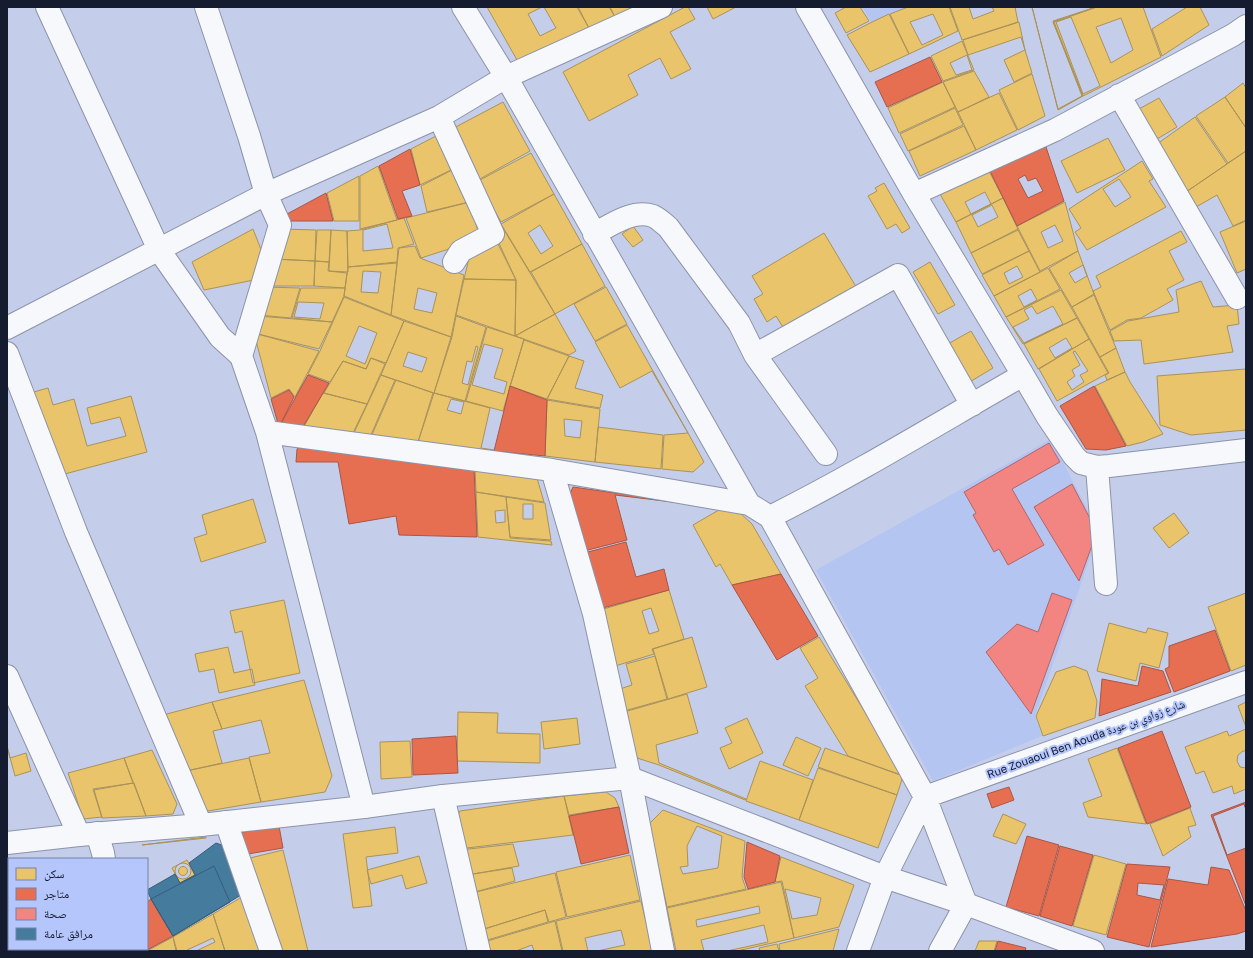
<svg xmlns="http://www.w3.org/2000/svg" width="1253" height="958" font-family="'Golos Text','Noto Naskh Arabic',sans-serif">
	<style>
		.built { fill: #b5c5f2 }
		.green { fill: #d9ade7 }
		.homes { fill: #e9c46a; stroke: #aa9258; fill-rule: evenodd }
		.shops { fill: #e76f51; stroke: #a85647; fill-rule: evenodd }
		.health { fill: #f28482; stroke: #b06569 }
		.public { fill: #457b9d; stroke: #375e7c }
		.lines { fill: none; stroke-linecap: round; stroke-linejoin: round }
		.minor-casing { stroke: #8c93a9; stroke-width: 24 }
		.major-casing { stroke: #8c93a9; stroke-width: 24 }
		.minor { stroke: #f6f8fc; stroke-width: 22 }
		.major { stroke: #f6f8fc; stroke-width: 22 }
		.labels { text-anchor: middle; stroke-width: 4; stroke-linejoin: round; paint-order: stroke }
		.street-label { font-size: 11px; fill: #161c2f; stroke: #b4c6fb }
	</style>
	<rect width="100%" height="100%" fill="#c4ceeb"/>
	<path class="built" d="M862,7H906L871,22Z
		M1051,439L1099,532L1035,716L1042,736L933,781L816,570Z"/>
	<path class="green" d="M9,866V949H15L13,951H7V867Z"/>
	<path class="homes" d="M487,7H542L528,14L540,36L556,28L544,7H577L590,30L521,67Z
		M578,7H609L615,17L590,30Z
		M610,7H633L615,17Z
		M685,7H688L695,19L670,32L691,69L671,79L660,58L628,75L638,95L589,121L563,72Z
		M707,7H736L713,19Z
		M846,7H860L869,21L846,33L835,13Z
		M908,7H949L958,31L909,54L890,14ZM933,14L943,35L922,45L910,22Z
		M950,7H969L973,19L994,11L992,7H1015L1018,22L962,40Z
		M1032,7L1058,109L1082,96L1053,21L1096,7L1053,22L1083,96L1058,110Z
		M1097,7H1143L1161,57L1083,96L1054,22ZM1071,17L1100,86L1083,94L1056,22ZM1121,18L1133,50L1111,63L1096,27Z
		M1187,7H1200L1209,25L1162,56L1152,29Z
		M889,14L909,54L870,72L847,35L870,23Z
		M1019,22L1025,50L1021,37L968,55L963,40Z
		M962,41L974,70L943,81L931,56ZM967,55L972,70L956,75L950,63Z
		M1025,50L1032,73L1014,82L1004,60Z
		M974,71L989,97L958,112L943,82Z
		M1032,74L1045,116L1018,130L999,90Z
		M943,82L955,107L899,133L888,108Z
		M1243,83L1246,88V128L1225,97Z
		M999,93L1017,130L976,150L958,112Z
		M1225,97L1246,128V151L1228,163L1196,116Z
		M1159,98L1177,127L1157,139L1139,109Z
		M503,102L530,151L478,180L450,130Z
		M955,108L963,125L908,151L900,134Z
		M1195,117L1227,164L1186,192L1157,144Z
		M964,126L976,150L920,176L909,151Z
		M436,136L451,170L420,185L411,149Z
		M1108,138L1125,170L1077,193L1061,161Z
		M1246,151V220L1233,226L1217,195L1196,207L1186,192Z
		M531,153L554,194L501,222L478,181Z
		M1142,161L1153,179L1149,181L1166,207L1087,250L1075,232L1081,228L1069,209ZM1119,179L1131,197L1115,207L1103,189Z
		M378,166L397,220L360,229V176Z
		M452,170L469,202L427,212L421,186Z
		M989,171L1003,198L956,222L940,194ZM985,192L991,204L971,214L965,202Z
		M359,176V221H334L327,193Z
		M884,183L910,228L902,233L896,224L887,229L868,196L877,191L875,188Z
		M554,194L582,244L530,272L501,224ZM540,225L553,246L541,254L528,233Z
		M1003,198L1018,229L971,253L956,222ZM992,205L998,217L978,227L972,215Z
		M470,202L480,239L421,258L406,218Z
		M1065,202L1078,251L1040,271L1017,226ZM1055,225L1063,241L1048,248L1041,232Z
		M404,218L414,244L398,248L397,262L348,267L347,231L360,230ZM387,224L393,248L363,251V230Z
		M1246,221V269L1237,273L1220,232Z
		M501,225L555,314L515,336L516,280L497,239Z
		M633,226L643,240L633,247L622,234Z
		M253,229L262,252L254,280L204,290L192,262Z
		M281,229L316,230L315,261L273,259Z
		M317,230H331L329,262L315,261Z
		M331,230L347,231L348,272L329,271Z
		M1018,230L1029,251L982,274L971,253Z
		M1181,231L1187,242L1169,251L1184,280L1167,289L1173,300L1141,318L1127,320L1110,330L1093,291L1101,287L1096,276Z
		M824,233L858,290L786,332L776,316L767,322L754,299L763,294L752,276Z
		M496,240L516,280L464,279L470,254Z
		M582,244L605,286L555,314L531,272Z
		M415,246L420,258L464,275L451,337L391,315L399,248ZM418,288L437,293L432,313L414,309Z
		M1029,251L1040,272L994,296L982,275ZM1017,266L1023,277L1009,284L1004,273Z
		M1078,251L1094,294L1072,307L1049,268ZM1083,265L1087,276L1075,283L1069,273Z
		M273,259L315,261L314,286H266Z
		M315,261L329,262L328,271L347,273L345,288L314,286Z
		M930,262L955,305L938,314L913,272Z
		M397,263L391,315L344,296L348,267ZM363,271L381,272L378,293L361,292Z
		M1048,268L1060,289L1006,317L994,296ZM1031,289L1037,300L1024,307L1018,296Z
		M464,279L516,280L515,336L456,315Z
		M1201,281L1213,307L1237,305L1239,324L1227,326L1233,352L1144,364L1141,340L1114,341L1110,331L1128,321L1179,312L1176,290Z
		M266,287L300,288L291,318L258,315Z
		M606,287L627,324L595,341L574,304Z
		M301,288H345L344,296L332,322L292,318ZM298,302L324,303L320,319L294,317Z
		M1061,290L1077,318L1023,344L1006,317ZM1032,306L1037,314L1053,306L1063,324L1024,343L1013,327L1029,319L1024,310Z
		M1094,295L1116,348L1100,357L1072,307Z
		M344,297L404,321L386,363L371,358L366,369L343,361L330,382L308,374L320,351ZM359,326L377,333L365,364L346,356Z
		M555,314L576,351L569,355L515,336Z
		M258,316L332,322L319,349L254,333Z
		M456,316L486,327L465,401L434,393L452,337ZM476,346L478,347L468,385L462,383L467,361L472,362Z
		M1077,318L1089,339L1038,369L1024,344ZM1066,338L1072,348L1055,358L1049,348Z
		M404,321L451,337L434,393L381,375ZM408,352L427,358L422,372L403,366Z
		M627,325L688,433L652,371L620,388L595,342Z
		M487,327L524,339L503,411L466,401ZM484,344L503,349L494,378L507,382L504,394L472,385Z
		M971,331L993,368L968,383L946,345Z
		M254,333L319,351L295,397L289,389L271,398Z
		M1089,339L1108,373L1057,401L1039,369ZM1075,351L1088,371L1080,375L1084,382L1072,390L1067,382L1075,376L1072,370L1080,365L1073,352Z
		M524,340L569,356L547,399L510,386Z
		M1116,348L1125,372L1107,380L1105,375L1109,373L1100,357Z
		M569,356L584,361L575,388L603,395L600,408L547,399Z
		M371,358L385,364L367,404L324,393L343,361L366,369Z
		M1246,369V430L1191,435L1160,425L1157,376Z
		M1125,372L1130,382L1163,434L1143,442L1127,446L1095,386Z
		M381,375L395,380L370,437L353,435Z
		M396,380L433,393L418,442L371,437Z
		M48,388L53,405L74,399L87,446L126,436L120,417L91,424L87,408L131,396L147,452L61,475L30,393Z
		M323,393L367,404L352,435L302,430Z
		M434,393L490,408L481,448L494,450L493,451L418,442ZM451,399L464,402L461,414L447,410Z
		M547,400L600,409L595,462L545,456ZM564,419L582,421L580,438L565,436Z
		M598,427L663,435L661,469L595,462Z
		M688,433L704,462L693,472L662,469L664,435Z
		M475,468L537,478L544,502L476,492Z
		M476,492L506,497L510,538L551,541L552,545L478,537ZM505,510V522L496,523L495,511Z
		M506,497L545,503L551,540L510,537ZM523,504H533V519H523Z
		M253,499L266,542L201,562L194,538L207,534L202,515Z
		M724,507L739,512L752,524L781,574L732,585L720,564L716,567L693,525Z
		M1174,513L1189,533L1169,548L1153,528Z
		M669,590L684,639L652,649L654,654L612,667L600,610ZM651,608L659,631L649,634L642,611Z
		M1246,593V665L1231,671L1208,607Z
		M284,600L300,673L253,683L242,631L235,633L230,611Z
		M1109,623L1146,633L1148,628L1168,633L1159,668L1140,663L1136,681L1097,671Z
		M692,637L707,687L668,699L653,649Z
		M819,637L904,776L848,756L805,686L818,678L800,648Z
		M228,647L234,673L252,669L255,685L219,693L214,669L199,672L195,654Z
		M655,656L667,699L624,711L617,690L632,685L626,664Z
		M1074,666L1087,671L1097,701L1095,718L1043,736L1036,716L1056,672Z
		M304,680L332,776L325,792L261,802L249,757L270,753L261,720L222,729L212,702Z
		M687,694L698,733L656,745L659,763L746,799L745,800L659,765L637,758L624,712Z
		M212,702L222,729L213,731L222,763L186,771L163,715Z
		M1246,702V727L1238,706Z
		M458,712L498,713L497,733L540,734V763L457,761Z
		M577,718L580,744L544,749L541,722Z
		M747,718L763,753L729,769L720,748L732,743L725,728Z
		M1246,729V789L1234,794L1232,786L1213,793L1204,771L1196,774L1185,747L1227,731L1229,736Z
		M796,737L821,748L808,776L783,765Z
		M410,741L412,777L381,779L380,742Z
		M7,746L10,758L26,753L31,771L15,776Z
		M825,748L903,776L897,795L818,767Z
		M1117,748L1146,824L1088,817L1083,803L1102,796L1088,759Z
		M152,750L177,804L173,814L146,816L124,758Z
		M1243,751H1246V768L1240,767L1237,761L1238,755Z
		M124,758L133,783L94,790L102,817L83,819L68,773Z
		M249,758L261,802L208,811L198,805L186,771Z
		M760,761L813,780L799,820L746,801Z
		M818,768L897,795L878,848L799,820Z
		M134,783L146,816L102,818L93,789Z
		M606,792L615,798L619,807L569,815L564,796Z
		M564,796L573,835L459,849L454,823L460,811Z
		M1190,808L1196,825L1188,827L1191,837L1163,856L1150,824Z
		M663,810L745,841L742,877L746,889L667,907L649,824ZM697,826L722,836L718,868L683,874L680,867L688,866L687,846Z
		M1003,814L1026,824L1016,844L993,836Z
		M395,827L398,853L366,857L372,906L353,908L343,834Z
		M206,837V838L142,845Z
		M513,844L519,866L467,875L460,850Z
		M283,850L308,951H269L246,859Z
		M630,855L640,900L567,917L556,872Z
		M1094,855L1126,864L1106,935L1073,926Z
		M419,856L427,883L406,889L402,875L371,884L367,870Z
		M781,857L854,885L839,927L794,938L782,881L775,882ZM785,889L821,898L817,915L792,919Z
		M187,860L195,875L180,883L172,868Z
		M175 871a8 8 0 1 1 16 0a8 8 0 1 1-16 0Z
		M178.5 871a4.5 4.5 0 1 1 9 0a4.5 4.5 0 1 1-9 0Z
		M512,868L515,881L471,893L467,875Z
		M555,873L566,917L549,922L545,910L481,930L472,893Z
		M781,882L794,938L737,951H727L768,942L764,925L701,940L704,951H676L667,908ZM759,906L760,913L697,927L696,920Z
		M247,894L266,951H225L213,914Z
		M641,901L653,951H597L625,945L621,930L585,938L588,951H563L556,921Z
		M545,910L548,922L484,941L481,930Z
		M213,914L225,951H196L215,942L213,938L187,950L188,951H177L173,937Z
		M555,921L562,951H534L532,945L516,951H487L484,942Z
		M839,929L833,951H780L779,944Z
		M173,937L176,951H147Z
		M979,941H997L994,951H975Z
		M777,944L779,951H760L759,948Z
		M82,949H119L121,951H79Z"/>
	<path class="shops" d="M930,57L942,82L887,107L875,82Z
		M1046,147L1064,201L1017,226L990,171ZM1025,175L1028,181L1036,178L1043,191L1028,198L1018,179Z
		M410,149L420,185L402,191L412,216L398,219L379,166Z
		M326,193L333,221H287V214Z
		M308,375L329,383L301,430L279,427Z
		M510,386L547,400L545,456L494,451Z
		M1094,386L1126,446L1106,450L1086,449L1060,406Z
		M289,390L294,397L279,427L271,399Z
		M301,445L474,468L477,537L399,535L396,516L349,524L338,462H296L297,449Z
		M573,487L615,493L723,507L722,508L615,495L627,540L584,551L569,496Z
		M626,542L636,577L664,569L669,590L599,609L584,553Z
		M781,574L818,636L777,660L732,585Z
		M1215,630L1230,671L1174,692L1165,669L1169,667V646Z
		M1142,666L1163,671L1171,692L1099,716L1102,679L1138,686Z
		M1162,731L1191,807L1147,824L1118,748Z
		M456,736L458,773L413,775L412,739Z
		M1009,787L1014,800L992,808L987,794Z
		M1246,802V810L1244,804L1213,816L1227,855L1246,848V906L1211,815Z
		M619,807L629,853L581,864L569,816Z
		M279,826L283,848L242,855L238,833Z
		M1027,836L1059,845L1039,916L1006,907Z
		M747,842L780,856L775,882L748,889L744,877Z
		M1060,846L1093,855L1072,926L1040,916Z
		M1127,864L1170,867L1149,947L1107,937ZM1138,883L1164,885L1160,900L1137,895Z
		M1211,867L1229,870L1246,911V931L1237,934L1151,947L1168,879L1208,885Z
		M151,899L173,936L145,951H121L119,949H147V902Z
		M998,941L1026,948L1025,951H995Z"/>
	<path class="health" d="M1049,443L1060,462L1012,489L1044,545L1008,565L999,549L994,552L973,515L976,513L964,492Z
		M1072,484L1097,532L1079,581L1034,507Z
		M1052,593L1072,600L1031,714L986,652L1017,624L1038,632Z"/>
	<path class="public" d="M216,843L230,848L246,892L173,936L151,899L147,890L175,874L180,883L195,875L189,863Z
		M214,866L230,902L173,936L151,899Z"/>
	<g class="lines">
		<defs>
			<path id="minor" d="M47,7L159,250L220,337L241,356L267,432L552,470L749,504L770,517L925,797L966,904L940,951
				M206,7L249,136L266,194L280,225L241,356
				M463,7L506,77L749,504
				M1119,95L1237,298
				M439,117L493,234L461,251L454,262
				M914,194L1055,130L1233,35L1246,26
				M594,234C611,225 633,209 653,216C658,218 664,224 668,227L739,323L755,355L826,454
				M7,328L266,194L439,117L506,77L661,7
				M7,353L76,532L201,825
				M755,355L898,275L972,405
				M1023,375L1047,416L1074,456L1081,463L1097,467L1109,466L1246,450
				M267,432L364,807
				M1097,467L1106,584
				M552,470L594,614L630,778L663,951
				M770,517C856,474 939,423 1023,375L914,194L807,7
				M7,676L79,835
				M443,796L479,951
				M925,797L1246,682
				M226,822L271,951
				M97,833L103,853L104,859
				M49,951L51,949
				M858,951L885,877L925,797"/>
			<path id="major" d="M7,843L79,835L201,825L364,807L443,796L630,778L885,877L966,904L1093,951"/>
		</defs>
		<use href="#minor" class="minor-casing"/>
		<use href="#major" class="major-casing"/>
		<use href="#minor" class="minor"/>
		<use href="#major" class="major"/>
	</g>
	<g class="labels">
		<g class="street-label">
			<text transform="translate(1086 739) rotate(-20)" y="4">Rue Zouaoui Ben Aouda شارع زواوي بن عودة</text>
		</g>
	</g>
	<rect width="1253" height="958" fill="none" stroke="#161c2f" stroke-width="16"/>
	<rect x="8" y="858" width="140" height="92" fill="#b4c6fb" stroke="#7582a9"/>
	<rect x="16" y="868" width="20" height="12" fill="#e9c46a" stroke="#7582a9"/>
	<text x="44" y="878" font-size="12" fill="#161c2f">سكن</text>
	<rect x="16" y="888" width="20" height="12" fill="#e76f51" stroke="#7582a9"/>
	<text x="44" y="898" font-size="12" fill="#161c2f">متاجر</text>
	<rect x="16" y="908" width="20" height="12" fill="#f28482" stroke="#7582a9"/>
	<text x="44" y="918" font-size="12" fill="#161c2f">صحة</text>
	<rect x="16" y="928" width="20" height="12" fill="#457b9d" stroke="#7582a9"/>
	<text x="44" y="938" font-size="12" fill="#161c2f">مرافق عامة</text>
</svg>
